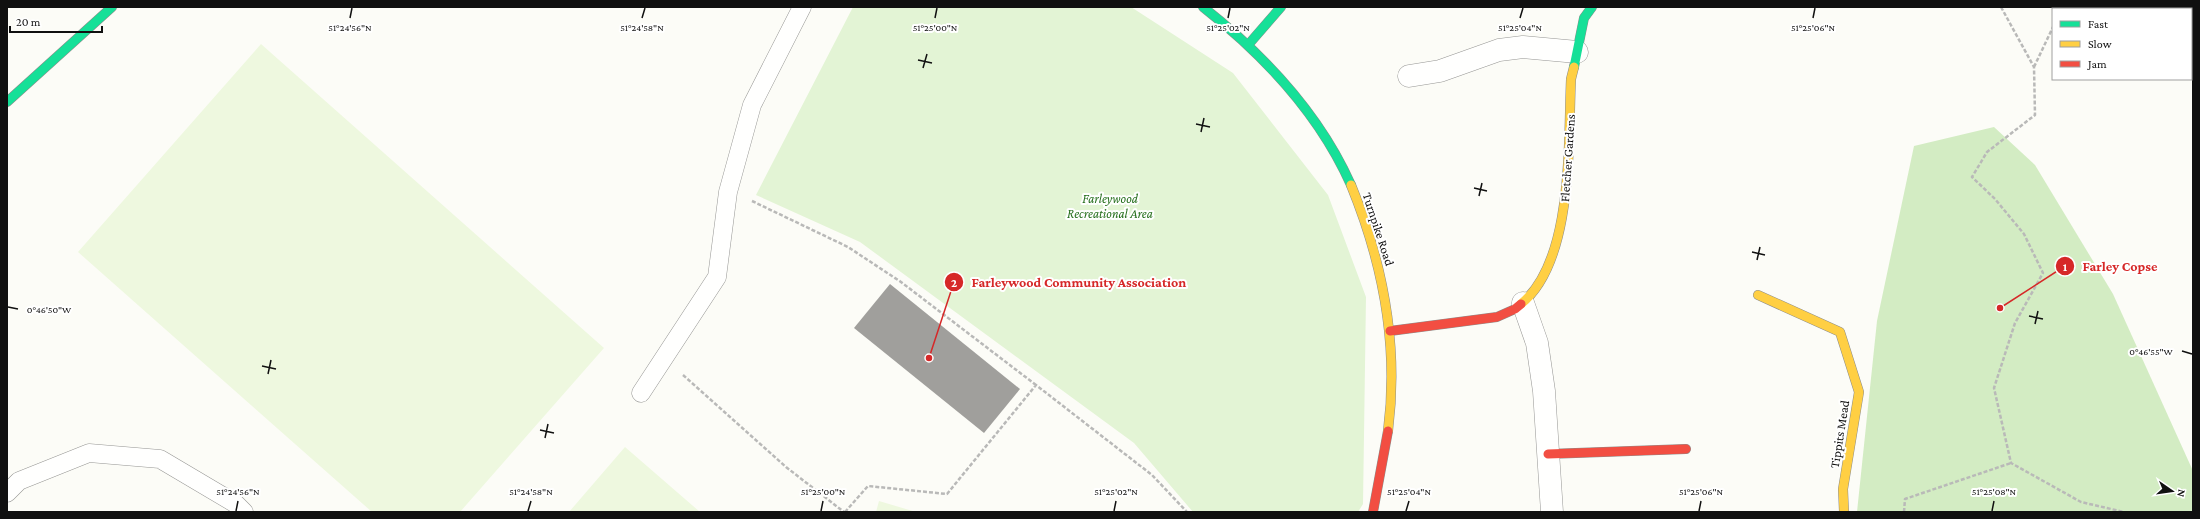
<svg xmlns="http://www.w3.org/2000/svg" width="2200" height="519" font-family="'Crimson Pro',serif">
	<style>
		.green { fill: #e3f4d5 }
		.forest { fill: #d3ecc3 }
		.pitch { fill: #eef8df }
		.building { fill: #a09f9c }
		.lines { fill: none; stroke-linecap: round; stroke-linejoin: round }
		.lane-casing { stroke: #969694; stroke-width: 19 }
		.street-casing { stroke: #969694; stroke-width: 23 }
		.fast-casing { stroke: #8d8d8b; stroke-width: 10 }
		.slow-casing { stroke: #8d8d8b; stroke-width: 10 }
		.jam-casing { stroke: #8d8d8b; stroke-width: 10 }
		.path { stroke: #b9b9b8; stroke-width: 2.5; stroke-dasharray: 4 2; stroke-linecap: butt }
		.lane { stroke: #fffffe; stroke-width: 18 }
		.street { stroke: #fffffe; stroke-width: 22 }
		.fast { stroke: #16e098; stroke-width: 9 }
		.slow { stroke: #ffcf43; stroke-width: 9 }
		.jam { stroke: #f24e42; stroke-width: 9 }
		.ticks { fill: none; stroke: #101010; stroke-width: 1.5 }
		.labels { text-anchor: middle; stroke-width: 4; stroke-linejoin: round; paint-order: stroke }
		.street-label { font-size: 13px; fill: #101010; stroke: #fff }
		.park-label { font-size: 13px; font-style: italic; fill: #246e1b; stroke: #fff }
		.ticks-label { font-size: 10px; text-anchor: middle; fill: #101010; stroke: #fff; stroke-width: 4; stroke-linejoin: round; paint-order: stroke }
		.leader { fill: none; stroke: #d62828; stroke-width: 1.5 }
		.callout-dot { fill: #d62828; stroke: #fff; stroke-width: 1.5 }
		.mark-label { font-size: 12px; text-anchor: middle; font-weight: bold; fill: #fff }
		.callout-label { font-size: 14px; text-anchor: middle; font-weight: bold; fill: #d62828; stroke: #fff; stroke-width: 4; stroke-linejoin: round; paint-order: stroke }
	</style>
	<rect width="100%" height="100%" fill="#fcfcf7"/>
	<path class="green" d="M853,7H1131L1233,73L1328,195L1366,297L1363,504L1358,512H1193L1134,443L860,242L756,195Z"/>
	<path class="forest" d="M1994,127L2035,165L2113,294L2193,471V512H1857L1877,321L1914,146Z"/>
	<path class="pitch" d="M261,44L604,348L460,512H372L78,252Z
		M625,447L700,512H569Z
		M879,501L916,512H876Z"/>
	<path class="building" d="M890,284L1020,389L984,433L854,328Z"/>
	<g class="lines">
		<defs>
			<path id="lane" d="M641,393L717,277L728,192L752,105L802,7
				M7,493L19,481L89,453L160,459L236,504L244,512"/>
			<path id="street" d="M2191,11L2193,15
				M1409,76L1440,71L1499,50L1523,47L1577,52
				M1523,303L1537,343L1544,391L1552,512"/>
			<path id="fast" d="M1203,7C1264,55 1319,113 1351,185
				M1248,45L1281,7
				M1574,67L1584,18L1592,7
				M7,102L112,7"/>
			<path id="slow" d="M1351,185C1383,263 1399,346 1388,431
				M1758,295L1840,332L1859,392L1843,489L1844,512
				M1521,304C1574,261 1568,142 1571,79L1574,67"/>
			<path id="jam" d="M1390,331L1497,317L1515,309L1521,304
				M1548,454L1686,449
				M1373,512L1388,431"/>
		</defs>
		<use href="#lane" class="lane-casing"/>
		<use href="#street" class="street-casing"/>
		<use href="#fast" class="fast-casing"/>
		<use href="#slow" class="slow-casing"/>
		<use href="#jam" class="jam-casing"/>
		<path class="path" d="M2001,7L2034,67L2035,115L1987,152L1972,177L1995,199L2024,234L2043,273L2015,323L1994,388L2011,463L2081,502L2124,512
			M2061,9L2062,7
			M2034,67L2053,27
			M752,201L848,247L901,282L1036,385
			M683,375L786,467L844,512
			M845,512L868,486L947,494L1036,385L1152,475L1187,512
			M1904,512L1905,499L2011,463"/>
		<use href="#lane" class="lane"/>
		<use href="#street" class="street"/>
		<use href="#fast" class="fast"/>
		<use href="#slow" class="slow"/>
		<use href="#jam" class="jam"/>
	</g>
	<path class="ticks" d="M350,18L352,8M642,18L645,8M935,18L937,8M1228,18L1230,8M1520,18L1523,8M1813,18L1815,8M918,60L932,63M923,68L927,54M1196,124L1210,127M1201,132L1204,118M1474,188L1487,191M1479,196L1482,183M1752,252L1765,255M1757,260L1760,247M8,307L18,309M2029,316L2043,319M2035,324L2038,311M2182,351L2192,354M262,366L276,369M268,374L271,360M540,430L554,433M545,438L548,424M236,511L238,501M528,511L531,501M821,511L823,501M1114,511L1116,501M1406,511L1409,501M1699,511L1701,501M1992,511L1994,501"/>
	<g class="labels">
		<g class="street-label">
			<text transform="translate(1567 158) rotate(-86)" y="5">Fletcher Gardens</text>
			<text transform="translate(1379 229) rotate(72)" y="5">Turnpike Road</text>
			<text transform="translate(1839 434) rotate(-81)" y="5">Tippits Mead</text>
		</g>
		<g class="park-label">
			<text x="1110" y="203">Farleywood<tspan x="1110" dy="15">Recreational Area</tspan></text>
		</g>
	</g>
	<g class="ticks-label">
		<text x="350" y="31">51°24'56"N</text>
		<text x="642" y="31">51°24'58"N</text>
		<text x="935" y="31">51°25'00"N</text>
		<text x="1228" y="31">51°25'02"N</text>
		<text x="1520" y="31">51°25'04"N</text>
		<text x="1813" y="31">51°25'06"N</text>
		<text x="49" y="313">0°46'50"W</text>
		<text x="2151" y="355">0°46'55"W</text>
		<text x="238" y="495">51°24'56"N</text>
		<text x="531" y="495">51°24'58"N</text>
		<text x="823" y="495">51°25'00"N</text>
		<text x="1116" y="495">51°25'02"N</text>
		<text x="1409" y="495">51°25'04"N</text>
		<text x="1701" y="495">51°25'06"N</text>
		<text x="1994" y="495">51°25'08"N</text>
	</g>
	<path class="leader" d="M2000 308L2065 266M929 358L954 282"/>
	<g class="callout-dot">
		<circle cx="2000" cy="308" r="4"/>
		<circle cx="929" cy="358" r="4"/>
		<circle cx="2065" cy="266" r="10"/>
		<circle cx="954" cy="282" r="10"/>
	</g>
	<g class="mark-label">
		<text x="2065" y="271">1</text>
		<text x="954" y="287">2</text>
	</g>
	<g class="callout-label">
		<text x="2120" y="271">Farley Copse</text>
		<text x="1079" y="287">Farleywood Community Association</text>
	</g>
	<rect width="2200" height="519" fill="none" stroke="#101010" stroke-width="16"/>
	<rect x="2052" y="8" width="140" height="72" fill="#ffffff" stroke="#9f9f9f"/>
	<rect x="2060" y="21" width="20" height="6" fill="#16e098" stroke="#9f9f9f"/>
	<text x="2088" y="28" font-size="12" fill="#101010">Fast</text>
	<rect x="2060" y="41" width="20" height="6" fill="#ffcf43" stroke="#9f9f9f"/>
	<text x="2088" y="48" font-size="12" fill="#101010">Slow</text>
	<rect x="2060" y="61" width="20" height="6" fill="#f24e42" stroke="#9f9f9f"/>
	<text x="2088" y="68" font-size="12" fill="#101010">Jam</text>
	<g transform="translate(2172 491) rotate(103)" stroke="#ffffff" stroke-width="3" paint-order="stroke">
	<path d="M0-3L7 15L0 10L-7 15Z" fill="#101010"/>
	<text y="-6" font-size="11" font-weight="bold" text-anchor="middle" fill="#101010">N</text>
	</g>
	<path d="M10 26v6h92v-6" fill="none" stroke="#101010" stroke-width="2"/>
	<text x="16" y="26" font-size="12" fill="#101010" stroke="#ffffff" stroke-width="3" paint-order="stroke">20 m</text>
</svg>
